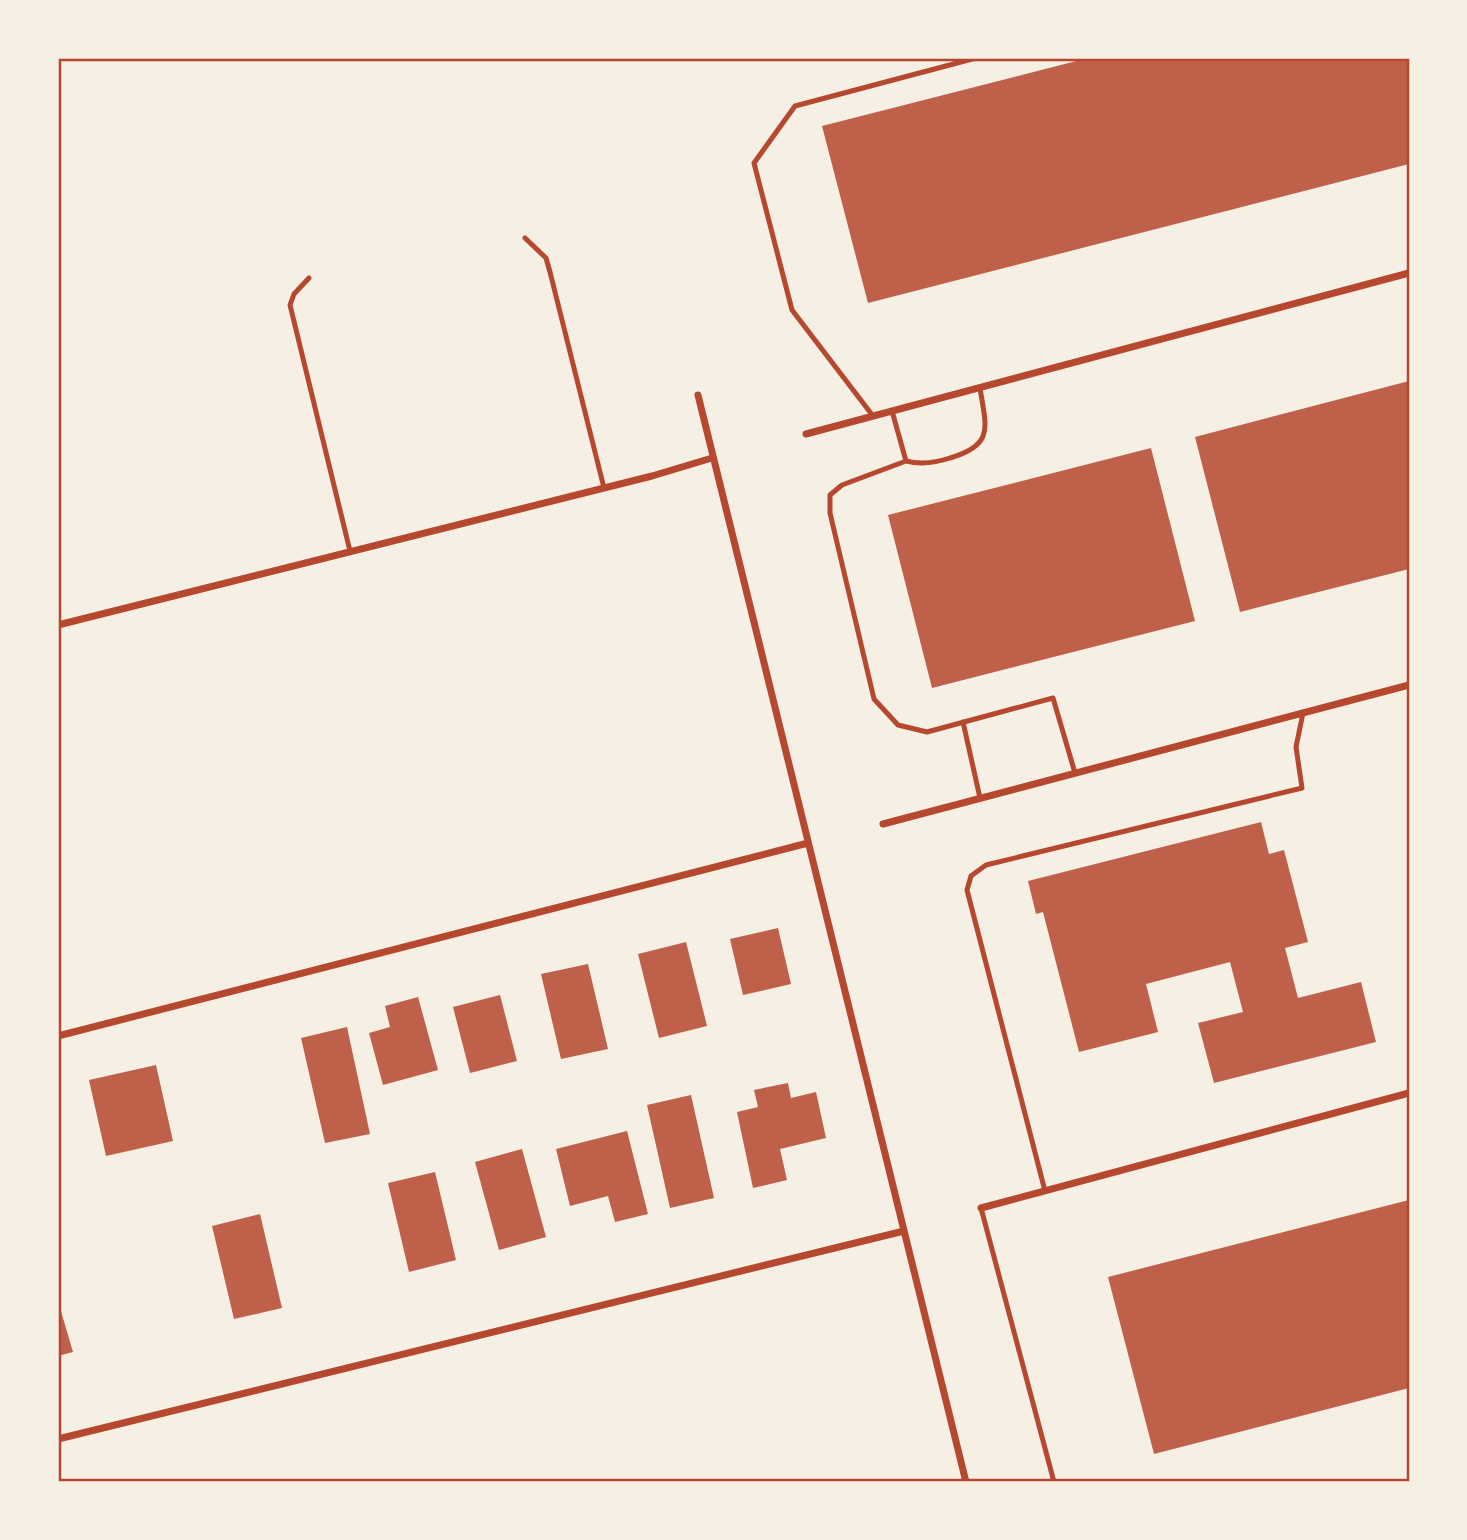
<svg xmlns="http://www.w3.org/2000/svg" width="1467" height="1540" font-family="Roboto,sans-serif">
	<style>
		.building { fill: #bf614a }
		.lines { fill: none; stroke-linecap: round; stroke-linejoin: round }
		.service { stroke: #b5482f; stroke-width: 5 }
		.minor { stroke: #b5482f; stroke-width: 7 }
		.neatline { fill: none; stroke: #b5482f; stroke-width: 2.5 }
	</style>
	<rect width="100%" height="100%" fill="#f6efe4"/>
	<path class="building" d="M1088,58H1409V164L868,303L822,126Z
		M1409,381V569L1240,612L1195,437Z
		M1151,448L1195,621L932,688L888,515Z
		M1261,822L1269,854L1284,850L1308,942L1285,948L1298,998L1361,982L1376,1042L1214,1083L1198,1023L1243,1012L1230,962L1146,984L1158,1032L1079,1052L1043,912L1036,914L1028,881Z
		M778,928L791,984L743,995L730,939Z
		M686,942L707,1026L659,1038L638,954Z
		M588,964L608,1049L561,1059L541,974Z
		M500,995L517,1061L470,1073L453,1007Z
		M418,997L438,1070L383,1085L369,1033L390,1027L385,1006Z
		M347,1027L370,1134L325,1143L301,1038Z
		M156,1065L173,1141L106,1156L89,1080Z
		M788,1083L791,1098L816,1092L826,1138L780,1149L787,1180L753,1188L737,1112L758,1107L754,1090Z
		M691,1095L714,1198L670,1208L647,1105Z
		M627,1131L648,1214L615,1222L608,1196L570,1206L556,1149Z
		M522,1149L546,1237L499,1250L475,1162Z
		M435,1172L456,1260L409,1272L388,1183Z
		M1409,1200V1388L1154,1454L1108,1277Z
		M260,1214L282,1308L234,1319L212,1226Z
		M58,1301L73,1352L58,1356Z"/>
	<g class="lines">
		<path class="service" d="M525,238L546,258L550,272L604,488
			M309,278L294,294L290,305L350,551
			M892,411L906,461C922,465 935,463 950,458C995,445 986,427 980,388
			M873,416L792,310L754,163L795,106L976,58
			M906,461L842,485L830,495V513L874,699L898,725L927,732L1053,698L1075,773
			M963,722L980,798
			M1045,1191L967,890L971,876L986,865L1302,788L1296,747L1303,713
			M981,1208L1054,1482"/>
		<path class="minor" d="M698,395L966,1482
			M806,434L1409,273
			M58,625L652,476L712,458
			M883,824L1409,685
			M58,1036L808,843
			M981,1208L1409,1093
			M58,1439L904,1231"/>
	</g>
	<rect width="1467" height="1540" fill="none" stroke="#f6efe4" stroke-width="119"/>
	<rect x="60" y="60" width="1348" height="1420" class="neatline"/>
</svg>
